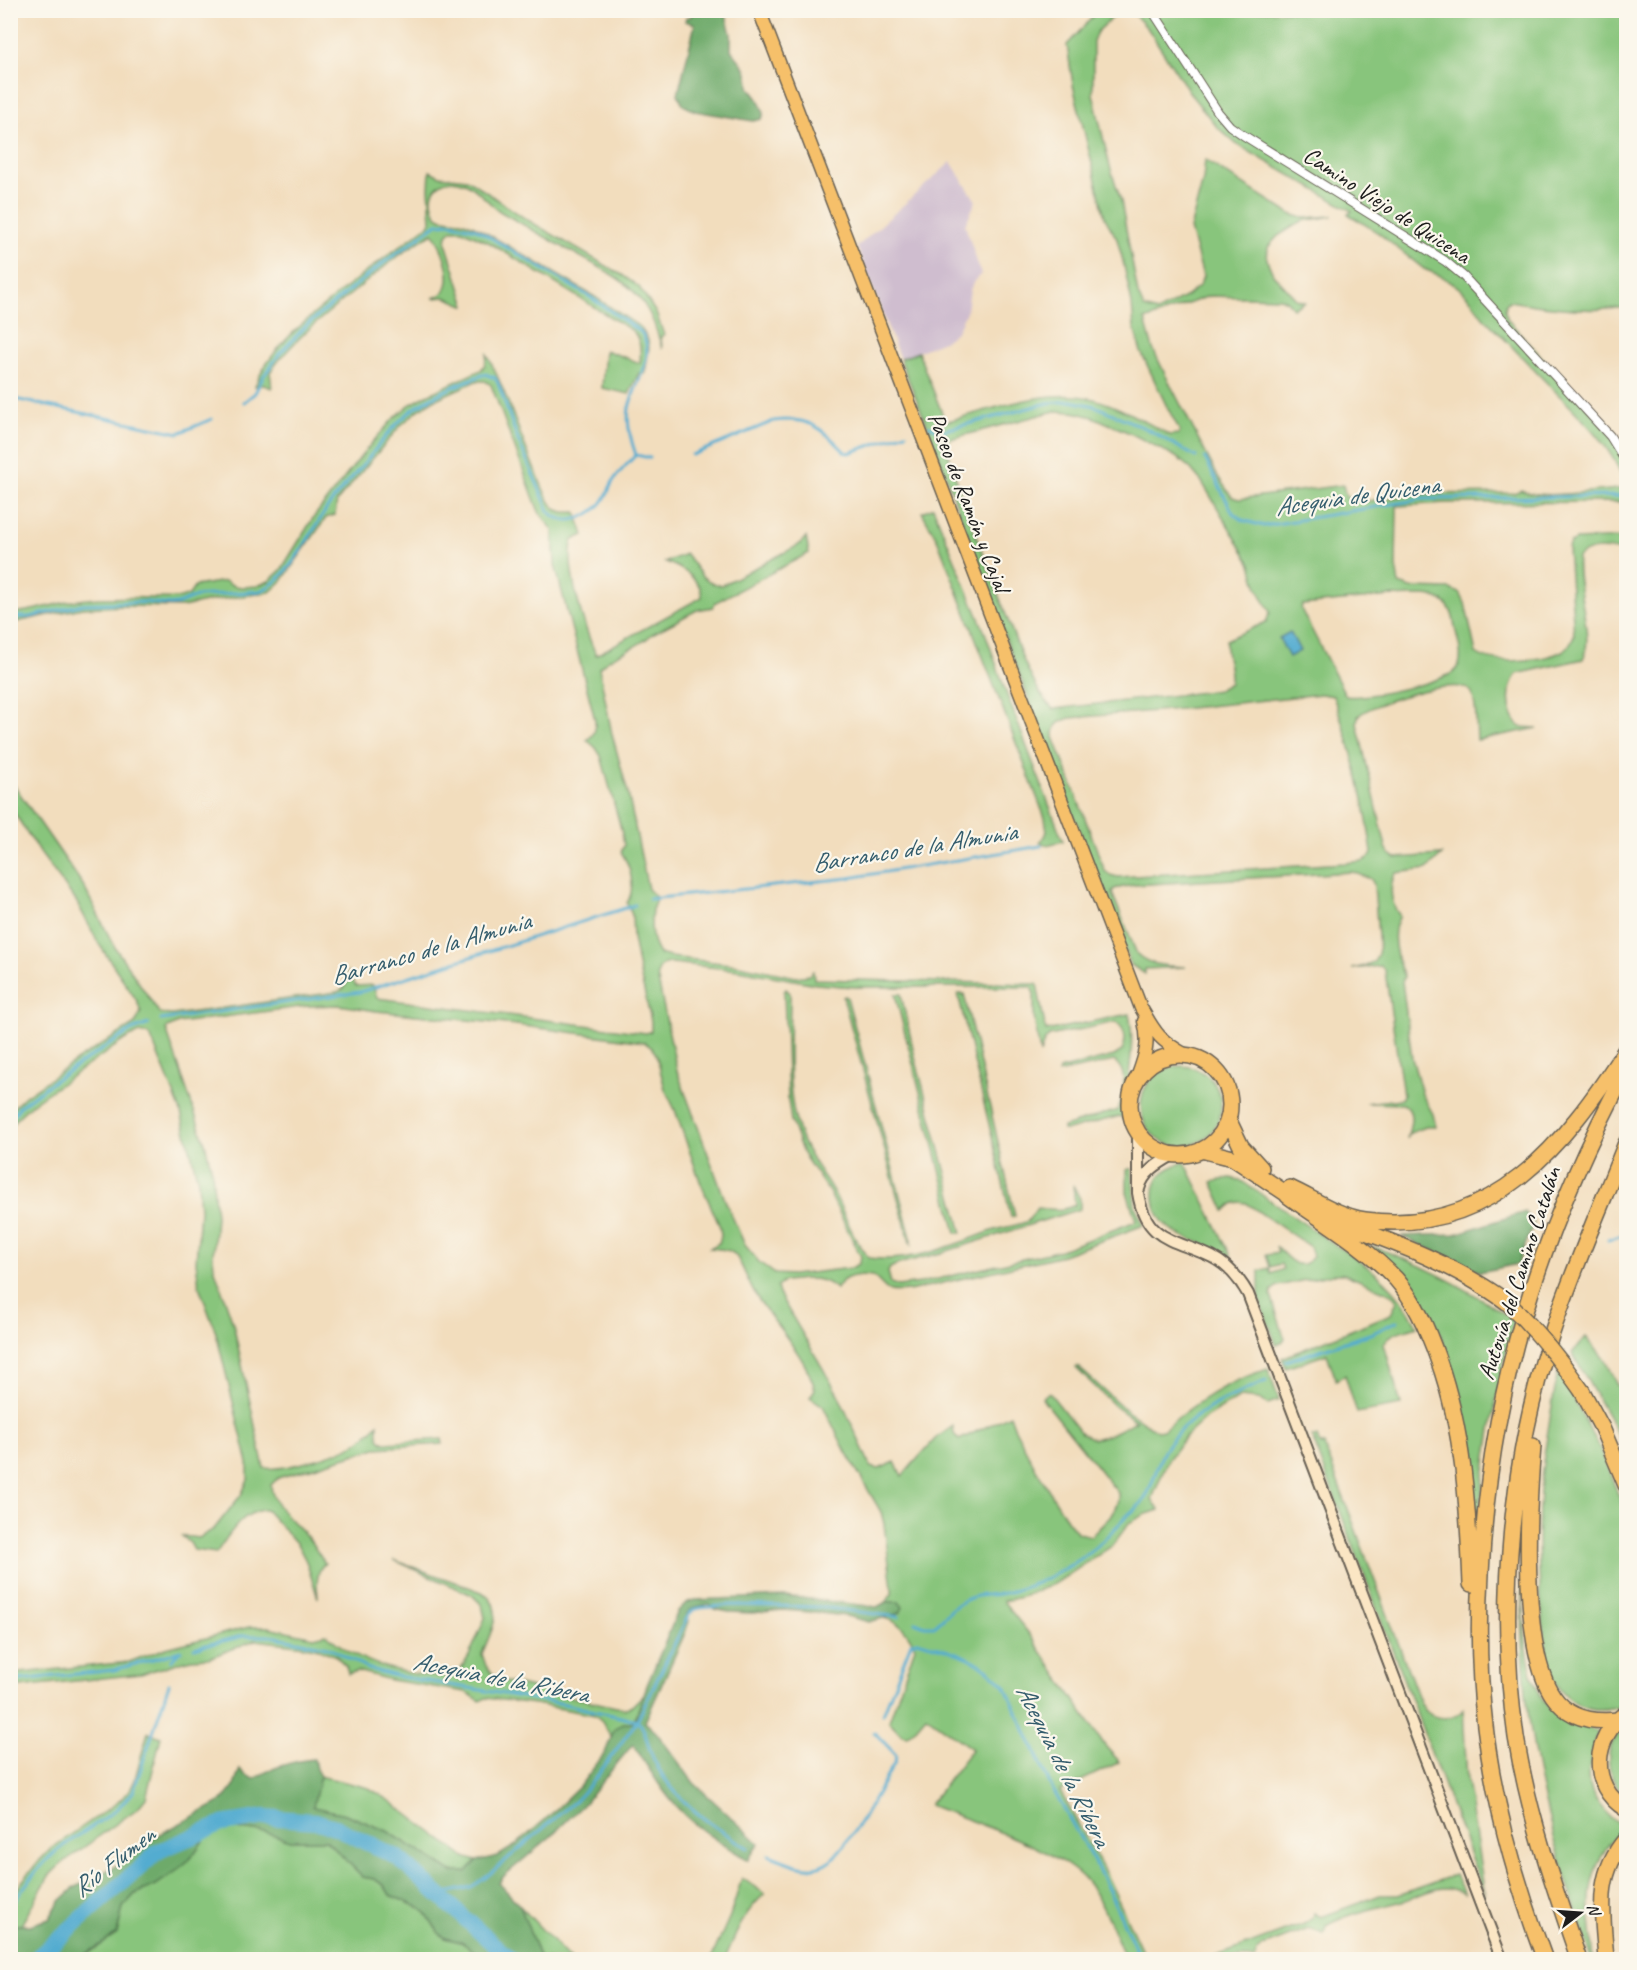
<svg xmlns="http://www.w3.org/2000/svg" width="1637" height="1970" font-family="Caveat,sans-serif">
	<style>
		.industrial { fill: #cfbdcf }
		.green { fill: #88c57b; stroke: #52704c; stroke-width: 1.5; fill-rule: evenodd }
		.forest { fill: #6eaa6b; stroke: #456344; stroke-width: 1.5 }
		.water { fill: #52acd0; stroke: #376476; stroke-width: 1.5 }
		.lines { fill: none; stroke-linecap: round; stroke-linejoin: round }
		.stream { stroke: #52acd0; stroke-width: 3 }
		.river { stroke: #52acd0; stroke-width: 16 }
		.street-casing { stroke: #676054; stroke-width: 10 }
		.secondary-casing { stroke: #676054; stroke-width: 14 }
		.primary-casing { stroke: #676054; stroke-width: 15 }
		.highway-casing { stroke: #676054; stroke-width: 18 }
		.street { stroke: #fff; stroke-width: 8 }
		.secondary { stroke: #fbe6c4; stroke-width: 10 }
		.primary { stroke: #f6c06b; stroke-width: 12 }
		.highway { stroke: #f6c06b; stroke-width: 15 }
		.highway-bridge-casing { stroke: #676054; stroke-width: 18; stroke-linecap: butt }
		.highway-bridge { stroke: #f6c06b; stroke-width: 15 }
		.labels { text-anchor: middle; stroke-width: 4.5; stroke-linejoin: round; paint-order: stroke }
		.street-label { font-size: 24px; fill: #1c1c1c; stroke: #fbf7ec }
		.water-label { font-size: 26px; font-style: italic; fill: #345d6d; stroke: #fbf7ec }
	</style>
	<rect width="100%" height="100%" fill="#fbf7ec"/>
	<filter id="ink" filterUnits="userSpaceOnUse"><feTurbulence type="fractalNoise" baseFrequency=".0167" numOctaves="2"/><feDisplacementMap in="SourceGraphic" scale="12" xChannelSelector="R" yChannelSelector="G"/><feConvolveMatrix kernelMatrix="1 2 1 2 8 2 1 2 1" color-interpolation-filters="sRGB"/></filter>
	<filter id="wash" filterUnits="userSpaceOnUse"><feTurbulence type="fractalNoise" baseFrequency=".008" numOctaves="4" result="noise"/><feDisplacementMap in="SourceGraphic" scale="24" xChannelSelector="R" yChannelSelector="G"/><feGaussianBlur stdDeviation="1.35" result="paint"/><feColorMatrix in="noise" values="0 0 0 0 0 0 0 0 0 0 0 0 0 0 0 0 0 1.4 0 .05"/><feComposite in="paint" operator="in"/></filter>
	<g filter="url(#wash)">
		<rect width="100%" height="100%" fill="#f2ddbd"/>
		<path class="industrial" d="M951,162L976,201L965,225L981,274L974,281L970,290L967,310L957,331L946,340L900,359L857,247Z"/>
		<path class="green" d="M1098,11H1120L1097,32L1093,41V94L1109,163L1121,201L1138,294L1144,308L1157,312L1187,296L1200,285L1203,276L1190,229L1203,180L1205,160L1290,214L1303,218L1333,216L1302,221L1278,236L1268,247L1267,260L1273,274L1296,299L1305,302L1293,308L1287,301L1280,298L1209,296L1145,320L1153,349L1166,376L1218,477L1232,497L1239,499L1343,485L1346,497L1360,502L1419,494L1514,493L1521,490C1541,500 1593,491 1617,489H1620L1624,482C1612,445 1577,414 1551,387C1528,364 1506,340 1483,317L1471,300L1458,287L1441,276L1424,269L1377,232L1348,214L1352,211L1236,144L1217,127L1192,96L1148,29L1131,11H1626V307C1591,313 1544,307 1509,301L1506,304L1505,311L1508,320L1606,427L1626,455V506L1623,502L1446,503L1397,506L1396,566L1399,584L1411,588L1450,589L1460,593L1465,603L1476,653C1492,666 1546,661 1564,650C1570,646 1572,641 1574,635L1568,548L1570,543L1576,540L1626,538V551C1610,550 1591,545 1578,557C1574,586 1595,635 1583,659L1517,674C1506,688 1507,714 1520,727L1538,728L1477,740C1476,729 1477,696 1469,690C1455,677 1372,703 1358,716L1357,723L1386,847L1389,853L1396,858L1442,855L1427,869L1396,873C1388,886 1391,905 1400,916C1389,933 1397,960 1404,977L1402,981L1412,1058L1422,1094L1433,1114L1436,1127H1426L1410,1133L1407,1139C1410,1127 1416,1111 1403,1104L1365,1103L1401,1099L1403,1095L1385,971L1381,966L1352,969C1368,965 1376,967 1379,949L1374,885L1371,879L1352,872L1134,885L1114,889L1112,893L1137,954C1149,966 1169,966 1186,967L1145,969V974L1131,965L1001,627L933,440L900,359L918,352L944,418L948,421C990,410 1047,388 1090,398C1118,405 1145,422 1170,435L1179,434L1180,431L1167,407L1141,352L1134,328L1132,304L1123,261L1117,239L1105,218L1073,85L1067,45ZM1055,411L1073,412L1093,417L1132,434L1176,457L1190,468L1202,482L1251,564L1258,589L1270,612L1266,622L1226,640C1224,655 1232,668 1230,683L1218,690L1204,692L1053,709C1030,687 1015,637 1003,607C983,554 962,501 946,447L950,439ZM1391,596C1406,598 1428,593 1441,600C1451,605 1454,619 1455,628C1458,640 1464,658 1457,669C1449,681 1361,700 1346,696L1301,609L1302,605ZM1321,694L1333,696C1352,747 1365,799 1372,853L1370,857L1363,861L1345,863L1118,877L1110,875L1105,871L1054,737C1054,724 1058,722 1070,718L1180,709Z
			M430,171L440,176L467,179L526,219L622,275L639,287L647,299L656,313L664,335L661,336L662,349C656,327 650,308 634,292C619,277 599,267 581,257C554,242 527,227 501,212C488,204 479,189 465,183C445,175 426,187 434,210C438,222 451,219 461,221C467,223 473,225 478,228L595,297L641,328L648,340L649,348L645,374L639,373L629,394L602,388L605,350L640,363C641,350 641,341 633,331L490,243L462,230H452L447,235L446,243L466,306L445,297L433,298C438,296 443,294 445,290C454,275 441,245 433,233C408,247 384,267 362,285C329,312 295,337 270,372L272,388L264,385L255,386C270,347 307,320 337,295C367,270 398,248 429,225L431,221L429,189Z
			M487,354C506,391 518,431 535,470C541,482 545,498 554,507C560,514 569,512 576,512L584,535L573,540C564,566 585,629 596,655L702,597C702,579 680,567 665,562L686,554C696,567 704,585 722,585L799,545L806,537L809,553L716,602L713,607L697,610L652,634C637,650 613,652 599,668L612,734L628,793L648,889C649,890 654,895 655,896C657,901 653,906 652,910C650,924 651,943 659,954L670,957L739,965L796,977L809,975L813,971L814,979L1037,984L1046,1031L1129,1014C1137,1049 1124,1085 1127,1121L1120,1116L1068,1130H1063V1127L1118,1110C1124,1095 1129,1071 1114,1061L1058,1073L1059,1070L1114,1056L1122,1051C1127,1040 1126,1029 1116,1022L1049,1036L1044,1042L1040,1054L1034,1017V994L1031,987H855L816,984L738,970L671,963C661,964 660,966 657,975L677,1071L727,1205L745,1245L759,1262L775,1274L793,1275L851,1268L859,1264L861,1257L829,1192L803,1154L791,1121L788,1100L784,992L786,989L790,993C790,1039 784,1100 803,1142C811,1161 825,1176 834,1193C845,1214 853,1240 869,1258C910,1264 953,1245 992,1231C1004,1227 1017,1226 1028,1221L1037,1208C1051,1209 1062,1212 1075,1205L1073,1185L1080,1199V1209L941,1253L898,1264L890,1268L888,1272L891,1283L898,1286L921,1283L1061,1250L1136,1221L1127,1192V1169H1132L1135,1206L1144,1225L1063,1255L909,1291C883,1293 890,1291 873,1276C858,1274 843,1275 836,1289C821,1275 805,1279 785,1281L777,1287L779,1294L838,1394L871,1467L879,1469L895,1462L902,1476L935,1439L953,1426L954,1434L959,1440L1010,1415L1015,1429L1037,1471L1068,1521L1078,1533L1091,1536C1103,1524 1120,1511 1118,1493L1042,1398L1049,1392L1081,1433L1093,1439L1109,1435L1136,1421L1116,1407L1076,1368L1077,1366L1127,1411L1157,1431L1163,1430C1196,1402 1225,1382 1268,1369L1279,1400L1268,1404L1259,1399L1240,1397L1207,1417L1185,1437L1168,1460L1152,1499L1159,1510L1144,1515L1129,1523L1112,1546L1056,1583L1022,1597L1003,1601L1030,1635L1106,1747L1120,1762L1060,1791L1106,1874L1146,1959H1126C1114,1934 1104,1903 1086,1881C1059,1849 969,1821 929,1805L972,1749L926,1716L914,1730L907,1736L902,1735L889,1721L915,1647C908,1633 901,1622 884,1618L900,1613L899,1602H886L892,1594V1588L884,1524L881,1512L846,1452L823,1406L810,1397L815,1389C804,1352 775,1326 755,1294C748,1283 743,1266 736,1256C731,1249 719,1249 710,1248L719,1243L721,1236L720,1227L701,1184L675,1110L665,1089L656,1054L652,1048L644,1042L516,1025L376,1011L339,1005L308,1006L178,1023L166,1029L205,1143L212,1171L216,1216L213,1257L214,1267L233,1323L264,1468C285,1471 343,1453 361,1440C368,1435 373,1429 378,1424C378,1433 376,1438 385,1443L442,1439L443,1444L376,1448L278,1478L271,1485C272,1508 295,1522 309,1539C314,1546 319,1555 325,1563C315,1572 317,1585 318,1598L306,1561L297,1544L266,1510C243,1509 228,1537 216,1553L194,1550L190,1543L182,1536L199,1538L214,1529L241,1495L248,1480V1463L216,1333L199,1286L196,1262L200,1210L198,1181L180,1109L150,1035L140,1032L126,1039L33,1103L17,1118L11,1127L10,1111L25,1096L82,1057L135,1024L141,1012L137,1001L99,944L76,901L41,854L11,808V781L83,885L114,946L160,1014L172,1015L210,1010L337,992C348,988 347,982 348,972L356,986L373,985L377,998L646,1033L651,1031V1021L638,965L633,938L632,915L627,903C636,888 631,866 621,852L624,845L621,829L601,756L596,748L587,740C595,734 596,730 595,720L555,565L553,530L539,512L491,385L485,381H476L434,400L417,411L400,426L337,501L335,515L326,518L282,581L270,592L210,601L183,607L123,606L82,608L11,623V613C34,612 55,603 79,600C112,595 147,599 181,598L189,595L195,586L225,581L234,586L243,587L257,586L269,581L281,570L313,518L370,445L393,419L409,405L427,395L481,370L485,364Z
			M933,507L986,635L1007,695L1063,841L1047,845L1040,842L1047,832L1045,818L938,541L922,512Z
			M895,994H901L915,1057L962,1233H956Z
			M958,994H964L1015,1216L1011,1217Z
			M845,996L847,997L911,1237V1246L843,997Z
			M1141 1106a40 40 0 1 1 80 0a40 40 0 1 1-80 0Z
			M1185,1162L1232,1258C1222,1253 1213,1248 1203,1244C1191,1239 1180,1237 1169,1228C1153,1215 1147,1187 1164,1172C1169,1167 1179,1164 1185,1162Z
			M1230,1178L1240,1180C1267,1198 1294,1217 1321,1235C1363,1265 1393,1277 1417,1326C1405,1331 1390,1331 1384,1344L1401,1405L1357,1413L1345,1375L1336,1380L1327,1354L1286,1368L1282,1358L1391,1314L1397,1301L1392,1294L1344,1274H1333L1278,1286L1272,1290L1271,1296L1285,1339L1282,1343L1276,1344L1259,1300V1271L1269,1268L1271,1274L1283,1269L1281,1264L1270,1267L1266,1255L1278,1253L1276,1246C1287,1258 1301,1275 1313,1256L1310,1247L1246,1203C1236,1201 1232,1203 1225,1211L1212,1182Z
			M1369,1245C1422,1264 1469,1288 1514,1321C1495,1392 1485,1465 1476,1538C1470,1464 1462,1360 1421,1297C1407,1276 1389,1260 1369,1245Z
			M1586,1337L1604,1359L1626,1402V1455L1619,1436L1572,1353Z
			M1558,1371L1598,1444L1626,1514V1704C1594,1719 1566,1706 1551,1675C1547,1667 1547,1654 1546,1644C1538,1592 1536,1532 1541,1480C1545,1444 1552,1407 1558,1371Z
			M1312,1437H1317L1320,1445H1324L1421,1704C1423,1707 1425,1710 1427,1712C1437,1720 1457,1720 1463,1709L1467,1780L1485,1895Z
			M394,1560L482,1592C507,1608 490,1633 482,1654L486,1666L497,1680L625,1709L632,1706L643,1695L636,1717L631,1723C621,1724 615,1727 611,1737L602,1721L595,1715L535,1704L486,1698L480,1701L466,1692L390,1680L357,1671L348,1674L346,1666L336,1656L319,1649L305,1646L255,1640L209,1658L191,1659L141,1674L11,1688V1674L129,1662L166,1648L249,1627H268L314,1637L326,1634C361,1666 405,1676 451,1677L460,1671L469,1656L485,1618L482,1605L472,1595Z
			M1522,1573C1525,1614 1521,1680 1552,1711C1564,1722 1583,1726 1598,1732C1584,1778 1583,1795 1622,1827C1582,1874 1588,1902 1594,1959H1592C1563,1873 1535,1784 1526,1693C1522,1653 1522,1613 1522,1573Z
			M1626,1725V1798C1605,1776 1601,1747 1626,1725Z
			M148,1732L161,1737L146,1798L138,1808L61,1864L49,1876L21,1925H11V1898L21,1883L37,1863L52,1848L118,1802L128,1792L134,1782Z
			M320,1776L369,1788L389,1800L464,1857L477,1861L466,1872H452L387,1831L345,1814L312,1807Z
			M228,1828L265,1832L290,1840H326L363,1877L374,1879L384,1885L390,1895L418,1907L426,1913L439,1933L445,1938L461,1942L486,1959L79,1960L117,1934L123,1907L135,1894L156,1885L191,1858L206,1836Z
			M1455,1875L1464,1893C1458,1891 1452,1888 1446,1888C1433,1887 1418,1896 1406,1900C1379,1908 1350,1912 1326,1926L1324,1934L1309,1929L1263,1946L1257,1952L1255,1959L1247,1958L1209,1959L1304,1924L1313,1918L1314,1913L1321,1917L1380,1895H1398Z
			M742,1878L765,1894C744,1911 735,1936 725,1959H711L730,1916Z
			M520,1906L570,1959H540Z"/>
		<path class="forest" d="M692,11H725L731,34V50C741,63 749,68 749,87L758,99L764,113L762,119L753,121L695,111L683,105L678,94L695,24L685,21L686,17H691Z
			M1525,1212L1534,1223L1518,1264L1480,1272L1401,1236L1455,1234Z
			M785,1596L877,1607L886,1602H899L903,1607L900,1613L869,1622L846,1616L811,1612L783,1610L752,1613L729,1612L714,1609L709,1604L693,1608L687,1614L689,1621L685,1633L645,1722L656,1732L694,1783L759,1843L748,1860C720,1843 690,1825 670,1799C656,1782 645,1762 633,1744L584,1804L549,1838L504,1876L499,1883L520,1906L540,1959H486L461,1942L445,1938L439,1933L426,1913L418,1907L390,1895L384,1885L374,1879L363,1877L326,1840H290L265,1832L228,1828L206,1836L191,1858L175,1872L156,1885L135,1894L123,1907L117,1934L79,1959H11V1925H30L49,1919L59,1902L74,1888L123,1862L149,1840L222,1801L234,1786L240,1769L244,1774L254,1779C272,1767 293,1761 314,1759L316,1769L320,1776L313,1807L345,1814L387,1831L452,1872H466L477,1861L498,1856L516,1845L549,1816L579,1787L605,1753L614,1730L623,1723H632L636,1717L647,1685L678,1611L686,1603L694,1600Z"/>
		<path class="water" d="M1290,632L1300,651L1289,657L1279,638Z"/>
		<g class="lines">
			<path class="stream" d="M10,398L179,433L212,419
				M244,402L255,393L263,377L280,353L308,324L382,264L437,224L450,223L476,229L590,297L641,332C658,357 634,383 629,408C626,424 631,441 636,455
				M929,426L941,431L1048,403L1071,401L1095,406L1147,429L1196,457
				M636,455L650,458
				M692,455L774,421C810,416 821,428 845,452L849,453L906,433
				M1205,458L1233,513L1242,520L1264,526L1422,499L1624,496
				M10,617H30L83,604L145,602L170,605L178,604L198,596L260,591C289,580 310,533 328,507C338,492 351,479 363,465C379,445 394,423 415,408C436,393 461,383 485,374L495,378L498,383L518,440L549,511C564,530 595,516 605,498C609,491 611,483 616,477C622,469 629,462 636,455
				M649,899L849,878L1041,846
				M161,1020L360,992L635,905
				M10,1119L21,1105L55,1080L132,1030L149,1024
				M1608,1240L1625,1234
				M1286,1361L1373,1333L1397,1321
				M915,1622L925,1626H934C946,1617 955,1603 970,1598C982,1593 993,1596 1005,1593C1036,1586 1066,1570 1091,1551C1105,1540 1115,1528 1127,1516C1132,1511 1140,1506 1144,1500C1154,1485 1156,1465 1165,1449C1188,1413 1229,1397 1266,1381
				M194,1648L243,1636H271L328,1647L369,1669L396,1676L565,1704L637,1721C646,1728 646,1740 650,1750C654,1761 661,1774 668,1783C689,1811 719,1830 748,1848
				M171,1661L179,1652
				M10,1681L114,1670L181,1651
				M883,1714L911,1643L917,1641C955,1652 977,1655 1005,1686L1051,1786L1102,1876L1141,1960
				M769,1855C783,1860 800,1869 814,1867C822,1866 829,1863 834,1857C859,1829 877,1794 895,1762L896,1755L874,1732
				M1625,1882L1626,1883
				M439,1895L471,1887L485,1878L575,1801L595,1779L637,1721L688,1616L693,1610L700,1608L732,1605L820,1607L899,1617
				M10,1907C25,1886 39,1865 59,1849C83,1831 114,1816 133,1792L169,1684"/>
			<path class="river" d="M34,1960L159,1851L222,1824L265,1817L315,1821L335,1827L398,1858L511,1960"/>
		</g>
	</g>
	<g filter="url(#ink)">
		<g class="lines">
			<defs>
				<path id="street" d="M1152,10L1218,112L1230,126L1243,135L1445,261L1463,276L1610,436L1626,462"/>
				<path id="secondary" d="M1138,1133V1193C1146,1243 1176,1239 1212,1257C1228,1265 1239,1278 1248,1294L1502,1960
					M1139,1189C1143,1172 1159,1163 1173,1155"/>
				<path id="primary" d="M759,10L1141,1008C1156,1034 1159,1040 1186,1055
					M1137,1078C1145,1056 1150,1044 1144,1021"/>
				<path id="highway" d="M1130 1105a50 50 0 1 1 100 0a50 50 0 1 1-100 0Z
					M1229,1121L1241,1146L1261,1168
					M1201,1150L1233,1158L1296,1200
					M1290,1188C1314,1199 1338,1216 1365,1220C1492,1237 1565,1144 1626,1049
					M1288,1196C1324,1222 1365,1246 1396,1279C1416,1302 1428,1330 1438,1359C1464,1432 1468,1507 1471,1584
					M1336,1221C1396,1243 1457,1265 1508,1303
					M1582,1391L1602,1428L1626,1485
					M1533,1446C1528,1504 1520,1648 1553,1696C1568,1718 1592,1723 1618,1720
					M1626,1713C1593,1737 1588,1786 1626,1809
					M1545,1960C1517,1885 1494,1806 1485,1726C1479,1676 1478,1625 1481,1574C1489,1390 1540,1232 1626,1071
					M1579,1960C1554,1887 1528,1813 1516,1737C1497,1609 1511,1456 1552,1333C1573,1269 1601,1206 1626,1143
					M1606,1960C1603,1914 1594,1876 1626,1839"/>
			</defs>
			<use href="#street" class="street-casing"/>
			<use href="#secondary" class="secondary-casing"/>
			<use href="#primary" class="primary-casing"/>
			<use href="#highway" class="highway-casing"/>
			<use href="#street" class="street"/>
			<use href="#secondary" class="secondary"/>
			<use href="#primary" class="primary"/>
			<use href="#highway" class="highway"/>
			<defs>
				<path id="highway-bridge" d="M1508,1303C1537,1331 1560,1359 1582,1391"/>
			</defs>
			<use href="#highway-bridge" class="highway-bridge-casing"/>
			<use href="#highway-bridge" class="highway-bridge"/>
		</g>
	</g>
	<g class="labels">
		<g class="street-label">
			<text transform="translate(1387 205) rotate(33)" y="8">Camino Viejo de Quicena</text>
			<text transform="translate(969 502) rotate(69)" y="8">Paseo de Ramón y Cajal</text>
			<text transform="translate(1519 1273) rotate(-72)" y="8">Autovía del Camino Catalán</text>
		</g>
		<g class="water-label">
			<text transform="translate(1357 495) rotate(-8)" y="9">Acequia de Quicena</text>
			<text transform="translate(914 847) rotate(-9)" y="9">Barranco de la Almunia</text>
			<text transform="translate(430 948) rotate(-16)" y="9">Barranco de la Almunia</text>
			<text transform="translate(501 1677) rotate(11)" y="9">Acequia de la Ribera</text>
			<text transform="translate(1064 1765) rotate(63)" y="9">Acequia de la Ribera</text>
			<text transform="translate(113 1861) rotate(-38)" y="9">Río Flumen</text>
		</g>
	</g>
	<rect width="1637" height="1970" fill="none" stroke="#fbf7ec" stroke-width="36"/>
	<g transform="translate(1580 1913) rotate(73)" stroke="#fbf7ec" stroke-width="4.5" paint-order="stroke">
	<path d="M0-4.5L10 22L0 15L-10 22Z" fill="#1c1c1c"/>
	<text y="-9" font-size="16" font-weight="bold" text-anchor="middle" fill="#1c1c1c">N</text>
	</g>
</svg>
